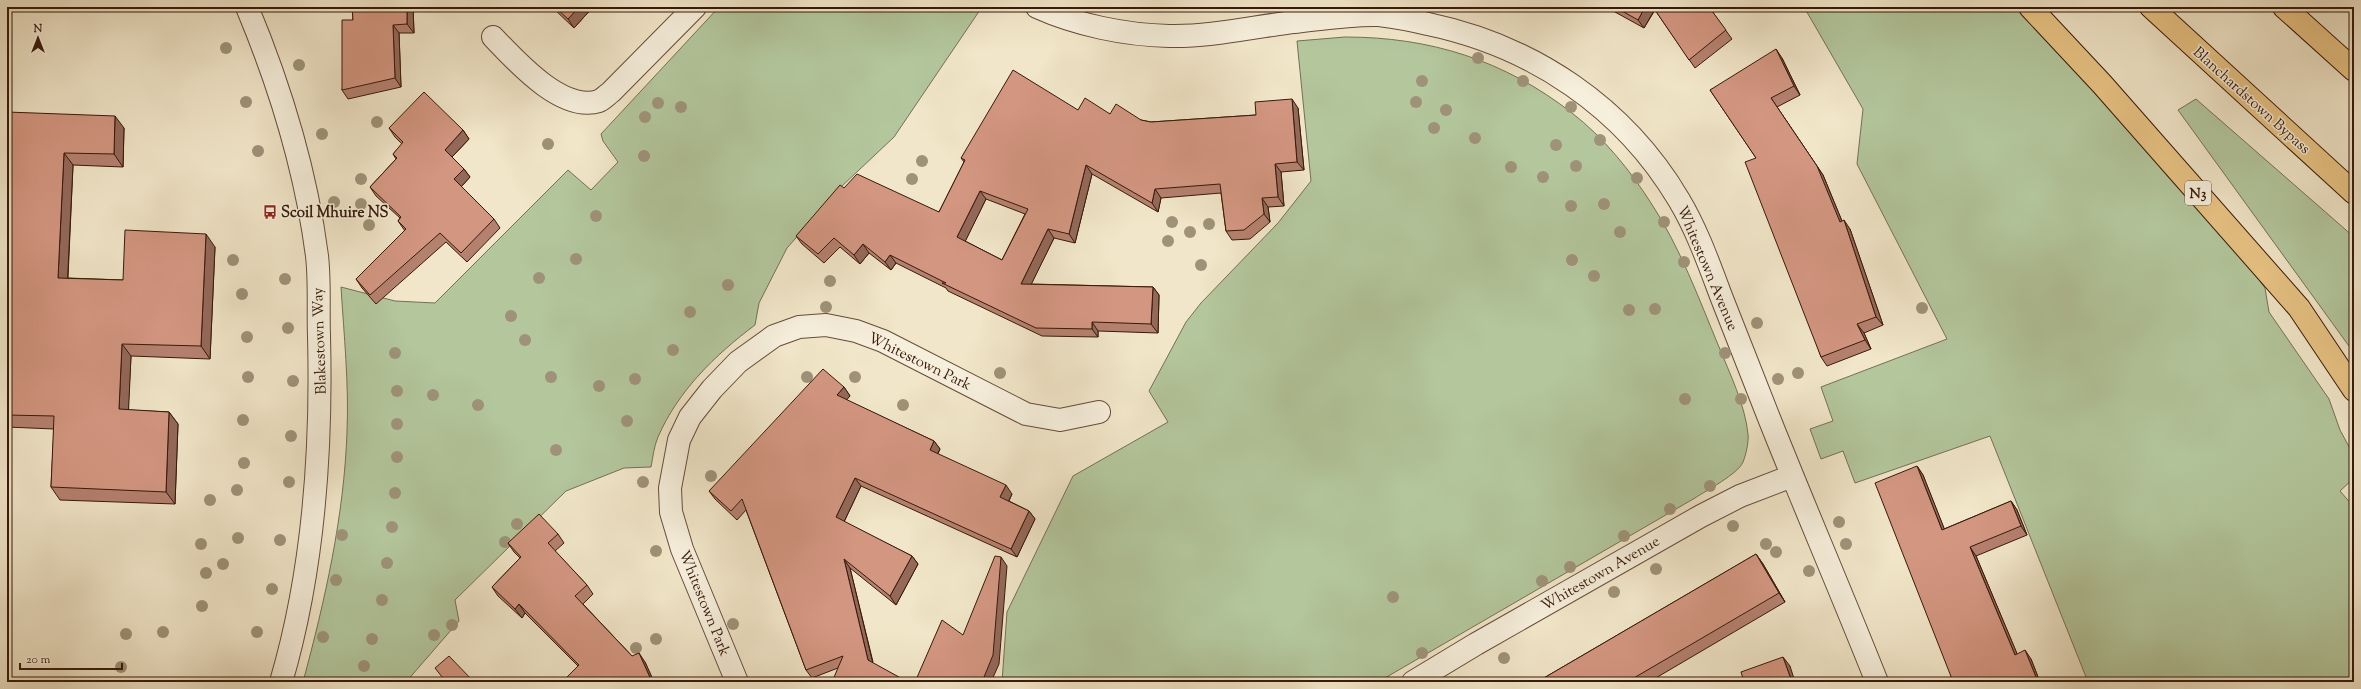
<svg xmlns="http://www.w3.org/2000/svg" width="2361" height="689" font-family="'Sorts Mill Goudy',serif">
	<style>
		.green { fill: #b3c69c; stroke: #757053 }
		.lines { fill: none; stroke-linecap: round; stroke-linejoin: round }
		.minor-casing { stroke: #664c3a; stroke-width: 24 }
		.highway-casing { stroke: #37190a; stroke-width: 24 }
		.minor { stroke: #f6efdc; stroke-width: 22 }
		.highway { stroke: #e8c384; stroke-width: 22 }
		.tree { fill: #9f9278 }
		.wall { fill: #b5816f; stroke: #37190a; fill-rule: evenodd }
		.shaded-wall { fill: #94695a; stroke: #37190a }
		.building { fill: #d39681; stroke: #37190a; fill-rule: evenodd }
		.labels { text-anchor: middle; stroke-width: 3; stroke-linejoin: round; paint-order: stroke }
		.shield { fill: #f6efdc; stroke: #705949; stroke-width: 1 }
		.shield-label { font-size: 14px; font-weight: bold; fill: #37190a }
		.street-label { font-size: 15px; fill: #37190a; stroke: #f6efdc }
		.poi-label { font-size: 15px; font-weight: bold; fill: #37190a; stroke: #f6efdc; text-anchor: start }
	</style>
	<rect width="100%" height="100%" fill="#f1e6c9"/>
	<filter id="stains"><feTurbulence type="fractalNoise" baseFrequency=".005" numOctaves="4"/><feColorMatrix values="0 0 0 0 .2 0 0 0 0 .09 0 0 0 0 .02 0 0 0 .5 -.17"/></filter>
	<radialGradient id="worn" r=".72"><stop offset=".6" stop-color="#630" stop-opacity="0"/><stop offset="1" stop-color="#630" stop-opacity=".3"/></radialGradient>
	<path class="green" d="M719,7H982L894,137L841,187L787,248L759,303L755,325C715,355 678,391 658,437C654,446 653,457 651,467L624,468L566,491L455,600L459,621L406,682H303C325,600 344,517 347,432C349,384 344,335 341,287L395,301L435,303L568,170L591,190L618,162L603,141L601,134Z
		M1804,7H2017L2093,85L2171,180L2245,261L2265,288L2269,312L2329,399L2340,430L2354,456V478L2340,491L2354,507V682H2088L1990,436L1855,483L1843,451L1821,459L1810,429L1833,421L1821,387L1947,339L1857,164L1863,109Z
		M1345,37C1430,37 1504,60 1572,113C1603,137 1630,170 1651,203C1680,247 1699,299 1719,347C1730,374 1745,405 1748,434C1749,441 1746,455 1743,462C1738,474 1707,490 1695,498L1378,682H1002L1007,612L1073,476L1168,422L1149,391L1186,322L1201,303L1278,223L1311,181L1297,41Z
		M2196,99L2354,237V353L2178,110Z"/>
	<g class="lines">
		<defs>
			<path id="minor" d="M247,7C280,86 306,171 317,256C320,282 318,310 319,336C322,452 314,570 281,682
				M1037,7C1077,25 1125,35 1169,36C1208,37 1248,28 1286,23C1316,20 1349,14 1379,15C1395,17 1412,20 1428,24C1533,46 1624,107 1679,200C1697,230 1709,264 1721,296C1737,337 1753,377 1769,418C1804,506 1842,594 1877,682
				M493,37C516,61 562,113 599,101C603,99 607,95 611,92L695,7
				M737,682L682,549L671,512L670,488L679,440L690,417L712,389L738,362L774,336L799,327L826,325L856,331L883,341L1026,414L1060,420L1099,412
				M1413,682L1476,644L1701,516L1740,496L1792,476"/>
			<path id="highway" d="M2030,7L2102,84L2299,308L2354,390
				M2151,7L2354,193
				M2284,7L2354,70"/>
		</defs>
		<use href="#minor" class="minor-casing"/>
		<use href="#highway" class="highway-casing"/>
		<use href="#minor" class="minor"/>
		<use href="#highway" class="highway"/>
	</g>
	<g class="tree">
		<circle cx="226" cy="48" r="6"/>
		<circle cx="1478" cy="58" r="6"/>
		<circle cx="299" cy="65" r="6"/>
		<circle cx="1422" cy="81" r="6"/>
		<circle cx="1523" cy="81" r="6"/>
		<circle cx="246" cy="102" r="6"/>
		<circle cx="1416" cy="102" r="6"/>
		<circle cx="658" cy="103" r="6"/>
		<circle cx="681" cy="107" r="6"/>
		<circle cx="1571" cy="107" r="6"/>
		<circle cx="1446" cy="110" r="6"/>
		<circle cx="645" cy="117" r="6"/>
		<circle cx="377" cy="122" r="6"/>
		<circle cx="1434" cy="128" r="6"/>
		<circle cx="322" cy="134" r="6"/>
		<circle cx="1475" cy="138" r="6"/>
		<circle cx="1600" cy="140" r="6"/>
		<circle cx="548" cy="144" r="6"/>
		<circle cx="1556" cy="145" r="6"/>
		<circle cx="258" cy="151" r="6"/>
		<circle cx="644" cy="156" r="6"/>
		<circle cx="922" cy="161" r="6"/>
		<circle cx="1576" cy="166" r="6"/>
		<circle cx="1511" cy="167" r="6"/>
		<circle cx="1543" cy="177" r="6"/>
		<circle cx="1637" cy="178" r="6"/>
		<circle cx="361" cy="179" r="6"/>
		<circle cx="912" cy="179" r="6"/>
		<circle cx="334" cy="202" r="6"/>
		<circle cx="361" cy="204" r="6"/>
		<circle cx="1604" cy="204" r="6"/>
		<circle cx="1571" cy="206" r="6"/>
		<circle cx="596" cy="216" r="6"/>
		<circle cx="1172" cy="222" r="6"/>
		<circle cx="1664" cy="222" r="6"/>
		<circle cx="1209" cy="224" r="6"/>
		<circle cx="369" cy="225" r="6"/>
		<circle cx="1190" cy="232" r="6"/>
		<circle cx="1620" cy="232" r="6"/>
		<circle cx="1168" cy="241" r="6"/>
		<circle cx="576" cy="259" r="6"/>
		<circle cx="233" cy="260" r="6"/>
		<circle cx="1572" cy="260" r="6"/>
		<circle cx="1684" cy="262" r="6"/>
		<circle cx="1201" cy="265" r="6"/>
		<circle cx="1594" cy="276" r="6"/>
		<circle cx="539" cy="278" r="6"/>
		<circle cx="285" cy="279" r="6"/>
		<circle cx="830" cy="281" r="6"/>
		<circle cx="728" cy="285" r="6"/>
		<circle cx="242" cy="294" r="6"/>
		<circle cx="826" cy="307" r="6"/>
		<circle cx="1922" cy="308" r="6"/>
		<circle cx="1655" cy="309" r="6"/>
		<circle cx="1629" cy="310" r="6"/>
		<circle cx="690" cy="312" r="6"/>
		<circle cx="511" cy="316" r="6"/>
		<circle cx="1757" cy="323" r="6"/>
		<circle cx="288" cy="328" r="6"/>
		<circle cx="247" cy="337" r="6"/>
		<circle cx="525" cy="340" r="6"/>
		<circle cx="673" cy="350" r="6"/>
		<circle cx="395" cy="353" r="6"/>
		<circle cx="1725" cy="353" r="6"/>
		<circle cx="1000" cy="373" r="6"/>
		<circle cx="1798" cy="373" r="6"/>
		<circle cx="248" cy="377" r="6"/>
		<circle cx="551" cy="377" r="6"/>
		<circle cx="807" cy="377" r="6"/>
		<circle cx="855" cy="377" r="6"/>
		<circle cx="635" cy="379" r="6"/>
		<circle cx="1778" cy="379" r="6"/>
		<circle cx="293" cy="381" r="6"/>
		<circle cx="599" cy="386" r="6"/>
		<circle cx="397" cy="391" r="6"/>
		<circle cx="433" cy="395" r="6"/>
		<circle cx="1685" cy="399" r="6"/>
		<circle cx="1741" cy="399" r="6"/>
		<circle cx="478" cy="405" r="6"/>
		<circle cx="903" cy="405" r="6"/>
		<circle cx="243" cy="420" r="6"/>
		<circle cx="627" cy="421" r="6"/>
		<circle cx="397" cy="424" r="6"/>
		<circle cx="291" cy="436" r="6"/>
		<circle cx="556" cy="450" r="6"/>
		<circle cx="397" cy="457" r="6"/>
		<circle cx="244" cy="463" r="6"/>
		<circle cx="711" cy="476" r="6"/>
		<circle cx="289" cy="482" r="6"/>
		<circle cx="643" cy="482" r="6"/>
		<circle cx="1710" cy="486" r="6"/>
		<circle cx="237" cy="490" r="6"/>
		<circle cx="395" cy="493" r="6"/>
		<circle cx="210" cy="500" r="6"/>
		<circle cx="1670" cy="509" r="6"/>
		<circle cx="1839" cy="522" r="6"/>
		<circle cx="517" cy="524" r="6"/>
		<circle cx="1733" cy="526" r="6"/>
		<circle cx="392" cy="527" r="6"/>
		<circle cx="342" cy="535" r="6"/>
		<circle cx="1624" cy="536" r="6"/>
		<circle cx="238" cy="538" r="6"/>
		<circle cx="280" cy="540" r="6"/>
		<circle cx="505" cy="542" r="6"/>
		<circle cx="201" cy="544" r="6"/>
		<circle cx="1766" cy="544" r="6"/>
		<circle cx="1846" cy="544" r="6"/>
		<circle cx="656" cy="551" r="6"/>
		<circle cx="1776" cy="552" r="6"/>
		<circle cx="387" cy="563" r="6"/>
		<circle cx="223" cy="564" r="6"/>
		<circle cx="1570" cy="567" r="6"/>
		<circle cx="1656" cy="569" r="6"/>
		<circle cx="1809" cy="571" r="6"/>
		<circle cx="206" cy="573" r="6"/>
		<circle cx="336" cy="580" r="6"/>
		<circle cx="1542" cy="581" r="6"/>
		<circle cx="272" cy="589" r="6"/>
		<circle cx="1614" cy="592" r="6"/>
		<circle cx="1393" cy="597" r="6"/>
		<circle cx="382" cy="600" r="6"/>
		<circle cx="202" cy="606" r="6"/>
		<circle cx="733" cy="624" r="6"/>
		<circle cx="452" cy="625" r="6"/>
		<circle cx="163" cy="632" r="6"/>
		<circle cx="257" cy="632" r="6"/>
		<circle cx="126" cy="634" r="6"/>
		<circle cx="434" cy="635" r="6"/>
		<circle cx="323" cy="637" r="6"/>
		<circle cx="372" cy="639" r="6"/>
		<circle cx="656" cy="639" r="6"/>
		<circle cx="636" cy="648" r="6"/>
		<circle cx="1422" cy="653" r="6"/>
		<circle cx="1504" cy="658" r="6"/>
		<circle cx="364" cy="666" r="6"/>
		<circle cx="121" cy="667" r="6"/>
	</g>
	<path class="wall" d="M352,7H413L414,33H399L401,87L348,99L342,90L353,20Z
		M552,7H593L574,28Z
		M1606,7H1709L1732,39L1695,68L1655,10L1644,28Z
		M1782,58L1800,95L1777,107L1823,175L1842,221L1850,229L1883,325L1864,333L1871,349L1827,366L1821,357L1756,158L1710,90Z
		M1298,108L1304,170L1281,172L1284,206L1268,207L1270,222L1250,239L1232,240L1226,231L1221,193L1161,198L1158,212L1092,174L1075,243L1054,238L1031,284L1153,287L1159,295L1158,333L1098,331V337L1042,336L948,291L946,288L896,263L891,270L869,253L860,264L840,247L824,263L802,244L796,236L844,188L939,212L964,162L961,158L1078,110L1110,114L1141,120L1151,122L1256,115ZM986,199L1025,214L1002,260L965,241Z
		M7,112L124,128L123,167L73,165L68,278L123,280L215,247L210,359L131,356L128,410L169,412L178,424L175,504L60,500L51,487L54,429L7,427Z
		M389,128L463,130L469,139L452,157L464,169L470,177L461,187L494,219L500,228L467,262L446,242L376,304L362,288L356,279L405,231L398,221L400,218L376,196L370,187L396,159L393,154L402,144L395,137Z
		M844,387L850,396L846,400L934,441L940,449L938,454L1012,494L1009,501L1029,511L1035,519L1017,557L861,486L844,522L912,556L918,564L896,605L850,568L873,662L838,668L812,678L806,670L746,510L737,520L715,499L709,491Z
		M1917,466L1923,475L1944,529L2011,501L2017,510L2027,535L1976,556L2017,654L2031,659L2040,682H1954L1952,679Z
		M558,534L564,543L555,551L587,585L593,594L583,604L632,656L645,662L654,682H562L578,666L525,613L522,618L498,596L492,587L520,558L514,552L508,543Z
		M1756,554L1763,564L1785,602L1649,682H1537Z"/>
	<path class="shaded-wall" d="M407,7H413L414,33L407,24Z
		M579,7H593L574,28L568,19Z
		M1645,7H1653L1655,9L1644,28L1638,20Z
		M393,25L399,33L401,87L395,78Z
		M1776,49L1782,58L1800,95L1794,86Z
		M1771,98L1823,175L1846,231L1840,222Z
		M1292,99L1298,108L1304,170L1297,162Z
		M115,116L124,128L123,167L114,154Z
		M463,130L469,139L451,158L445,150Z
		M64,153L73,165L67,290L58,278Z
		M1275,164L1281,172L1284,206L1278,197Z
		M1086,165L1092,174L1075,243L1069,234Z
		M464,169L470,177L460,188L454,179Z
		M1155,189L1161,198L1158,212L1152,203Z
		M980,191L986,199L963,246L957,237Z
		M1262,198L1268,207L1270,222L1264,214Z
		M1844,220L1850,229L1883,325L1876,317Z
		M1048,229L1054,238L1027,293L1021,284Z
		M206,234L215,247L210,359L201,346Z
		M863,244L869,253L860,264L854,255Z
		M890,255L896,263L891,270L885,262Z
		M1153,287L1159,295L1158,333L1151,324Z
		M1092,322L1098,331V337L1092,329Z
		M1857,324L1864,333L1871,349L1865,340Z
		M122,344L131,356L128,422L119,409Z
		M844,387L850,396L843,404L837,395Z
		M169,412L178,424L175,504L166,492Z
		M934,441L940,449L935,458L930,450Z
		M1917,466L1923,475L1948,538L1942,530Z
		M855,478L861,486L842,526L836,517Z
		M1006,485L1012,494L1006,506L1000,497Z
		M2011,501L2017,510L2027,535L2021,526Z
		M1029,511L1035,519L1017,557L1011,549Z
		M1970,547L1976,556L2021,663L2015,655Z
		M1756,554L1763,564L1785,602L1779,593Z
		M912,556L918,564L896,605L890,596Z
		M1001,557L1007,566L999,664L991,682H982Z
		M844,559L850,568L874,668L868,660Z
		M519,604L525,613L522,618L515,609Z
		M2025,650L2031,659L2040,682H2038Z
		M639,653L645,662L654,682H652Z
		M1783,657L1790,666L1795,682H1792Z"/>
	<path class="building" d="M352,7H407V24L393,25L395,78L342,90V20H353Z
		M555,7H579L568,19Z
		M1615,7H1645L1638,20Z
		M1653,7H1709L1726,30L1689,60Z
		M1776,49L1794,86L1771,98L1817,166L1840,222L1844,220L1876,317L1857,324L1865,340L1821,357L1745,162L1756,158L1710,90Z
		M1013,70L1078,110L1085,98L1110,114L1116,104L1141,120L1151,122L1256,115L1255,102L1292,99L1297,162L1275,164L1278,197L1262,198L1264,214L1244,230L1226,231L1220,184L1155,189L1152,203L1086,165L1069,234L1048,229L1021,284L1153,287L1151,324L1092,322V329L1036,328L942,283H946L890,255L885,262L863,244L854,255L834,238L818,254L796,236L840,185L844,188L857,174L939,212L965,160L961,158ZM980,191L1028,209L1002,260L957,237Z
		M424,92L463,130L445,150L464,169L454,179L494,219L461,253L440,233L370,295L356,279L406,229L398,221L401,217L370,187L397,158L393,154L403,142L389,128Z
		M7,112L115,116L114,154L64,153L58,278L123,280L125,230L206,234L201,346L122,344L119,409L169,412L166,492L51,487L54,416L7,415Z
		M823,369L844,387L837,395L934,441L930,450L1006,485L1000,497L1029,511L1011,549L855,478L836,517L912,556L890,596L844,559L868,660L908,682H832L843,656L806,670L742,499L731,511L709,491Z
		M1917,466L1942,530L2011,501L2021,526L1970,547L2015,655L2025,650L2038,682H1956L1954,678L1952,679L1875,483Z
		M539,514L558,534L548,543L587,585L575,596L632,656L639,653L652,682H562L579,665L519,604L515,609L492,587L521,557L508,543Z
		M1756,554L1779,593L1627,682H1537Z
		M995,556L1001,557L993,655L982,682H915L942,620L963,635Z
		M449,656L474,682H446L435,668Z
		M1783,657L1792,682H1744L1741,672Z"/>
	<defs>
		<symbol id="bus-bare" viewBox="-9 -9 18 18"><path d="M-5-6H5V4H4V6H2V4H-2V6H-4V4H-5ZM-3.5-4V0h7V-4ZM-3.5 1.2v1.5H-2V1.2ZM2 1.2v1.5H3.5V1.2Z" fill="#8f2418" stroke="#f6efdc" stroke-width="2.5" paint-order="stroke"/></symbol>
	</defs>
	<g fill-rule="evenodd">
		<use href="#bus-bare" x="260" y="202" width="20" height="20"/>
	</g>
	<g class="labels">
		<rect class="shield" x="2185" y="181" width="26" height="24" rx="3"/>
		<g class="shield-label">
			<text x="2198" y="198">N3</text>
		</g>
		<g class="street-label">
			<text transform="translate(2252 100) rotate(42)" y="5">Blanchardstown Bypass</text>
			<text transform="translate(1708 268) rotate(67)" y="5">Whitestown Avenue</text>
			<text transform="translate(319 341) rotate(-92)" y="5">Blakestown Way</text>
			<text transform="translate(920 361) rotate(26)" y="5">Whitestown Park</text>
			<text transform="translate(1600 573) rotate(-30)" y="5">Whitestown Avenue</text>
			<text transform="translate(705 603) rotate(68)" y="5">Whitestown Park</text>
		</g>
		<g class="poi-label">
			<text x="281" y="217">Scoil Mhuire NS</text>
		</g>
	</g>
	<rect width="2361" height="689" fill="none" stroke="#f1e6c9" stroke-width="24"/>
	<rect x="8" y="8" width="2345" height="673" fill="none" stroke="#37190a" stroke-width="2"/>
	<rect x="12" y="12" width="2337" height="665" fill="none" stroke="#37190a"/>
	<g transform="translate(38 38)" stroke="#f6efdc" stroke-width="3" paint-order="stroke">
	<path d="M0-3L7 15L0 10L-7 15Z" fill="#37190a"/>
	<text y="-6" font-size="11" font-weight="bold" text-anchor="middle" fill="#37190a">N</text>
	</g>
	<path d="M20 663v6h102v-6" fill="none" stroke="#37190a" stroke-width="2"/>
	<text x="26" y="663" font-size="12" fill="#37190a" stroke="#f6efdc" stroke-width="3" paint-order="stroke">20 m</text>
	<rect width="100%" height="100%" filter="url(#stains)"/>
	<rect width="100%" height="100%" fill="url(#worn)"/>
</svg>
